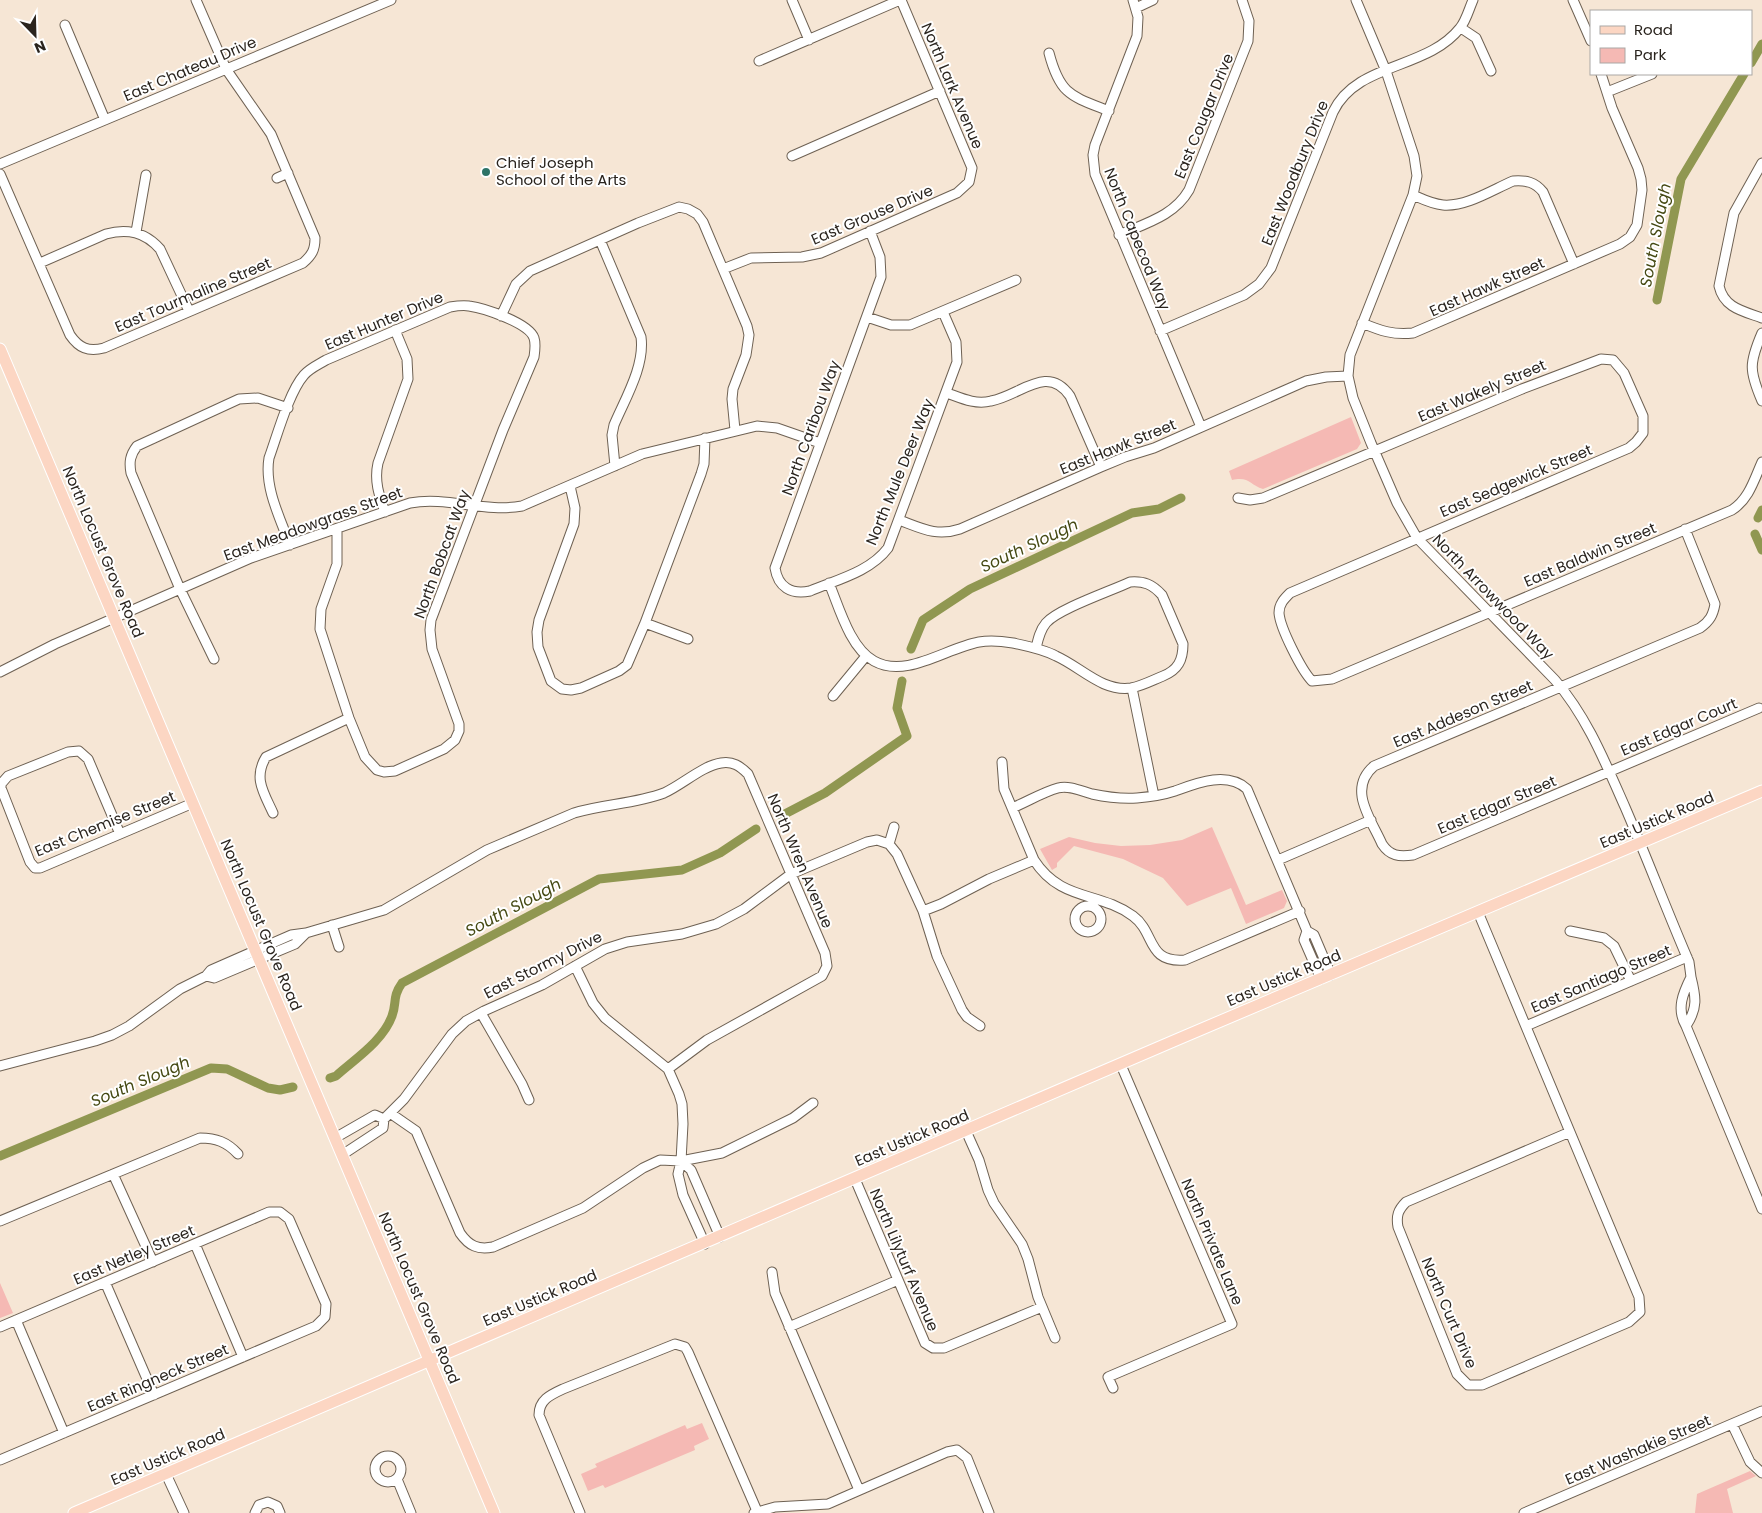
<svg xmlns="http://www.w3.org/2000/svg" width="1762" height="1513" font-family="Poppins,sans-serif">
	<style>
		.green { fill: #f5b9b4 }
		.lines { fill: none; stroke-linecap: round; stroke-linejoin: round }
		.canal { stroke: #909751; stroke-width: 9 }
		.minor-casing { stroke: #6e6153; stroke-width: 11 }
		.major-casing { stroke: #fff; stroke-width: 13 }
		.minor { stroke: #fff; stroke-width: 9 }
		.major { stroke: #fcd6c3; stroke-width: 11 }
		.poi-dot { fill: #2e7468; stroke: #fff; stroke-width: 2 }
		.labels { text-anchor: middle; stroke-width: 4; stroke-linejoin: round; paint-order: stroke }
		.street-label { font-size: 15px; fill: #2a241e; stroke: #fff }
		.poi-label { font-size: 15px; fill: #2a241e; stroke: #fff; text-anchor: start }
		.water-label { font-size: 16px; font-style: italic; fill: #454913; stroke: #fff }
	</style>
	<rect width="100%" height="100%" fill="#f6e6d5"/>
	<path class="green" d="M1351,417L1361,443L1357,449L1263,489C1250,485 1249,476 1232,480L1229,471Z
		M1212,827L1246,905L1282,890L1287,901L1284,908L1246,924L1231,888L1187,906L1163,878L1123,859L1074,846L1057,863V867L1052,870L1040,849L1069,837L1095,843L1121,846L1150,845L1182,840Z
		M0,1283L13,1313L0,1318Z
		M702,1423L709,1439L694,1446L695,1450L605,1488L603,1485L588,1491L581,1474L597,1467L595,1464L685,1425L687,1429Z
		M1750,1471L1756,1476L1727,1489L1733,1513H1695L1697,1494Z"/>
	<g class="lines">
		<path class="canal" d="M1751,63L1762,44
			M1657,300L1681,179L1744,74
			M1758,518L1762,510
			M1755,534L1762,550
			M911,649L923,620L970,589L1132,513L1159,509L1181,498
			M781,816L825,793L907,736L897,708L902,681
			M330,1078L336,1076C355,1059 383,1041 392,1016C397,1003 392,997 402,983L599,879L682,870L720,853L756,829
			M0,1156L211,1068L227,1069L268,1088L280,1090L293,1087"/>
		<defs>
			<path id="minor" d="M792,0L809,40
				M1133,0L1138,17L1137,36L1095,145L1093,155L1095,174L1201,427
				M1356,0L1386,71L1414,156L1417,176L1413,195L1350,355L1348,376L1353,398L1371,443L1397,503L1417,538L1555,680C1587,717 1605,762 1625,807C1647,858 1667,911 1689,962L1691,977
				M1573,0L1591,41
				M1136,8L1153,0
				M65,25L105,120
				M1461,28L1476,38L1491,71
				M1049,53C1060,95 1071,96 1109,111
				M759,61L900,0
				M1607,92L1652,74
				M792,156L940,91
				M1762,163L1734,213L1719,286C1724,308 1743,311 1762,318
				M0,164L391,0
				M0,174L70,335C79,348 88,352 104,348L303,263C312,255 315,250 315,238L271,134L226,69L196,0
				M277,178L288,173
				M1413,195C1422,199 1432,204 1443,205C1466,207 1492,190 1513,181C1526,180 1535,182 1543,192L1574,264
				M870,231L880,257L881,277L775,568C778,587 791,595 810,591C836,580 870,572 888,548L957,362L956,342L943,312
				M136,232L146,175
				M1119,235C1146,223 1174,216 1189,190L1248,41L1249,21L1242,0
				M600,240L641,337C645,366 625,399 614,425L612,435L615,466
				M40,263L106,234C128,228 145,232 160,249L189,311
				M723,269L751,258L802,257L821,253L957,193L969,182L972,168L901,0
				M501,316L516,284L530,271L638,223L679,207L688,209L697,214L703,222L747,326L749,335L746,355L733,389L732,399L735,430
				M867,317L891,325H910L1016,280
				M1362,323C1381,331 1393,335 1413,333L1620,244L1630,237L1637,225L1642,190L1641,179L1638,168L1612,108L1601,74
				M1160,331L1244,295L1259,284L1271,268L1333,112C1357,62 1427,70 1460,28C1466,21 1469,9 1473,0
				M1762,333C1749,363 1749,371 1762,401
				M947,393C961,398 975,405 991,401C1020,396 1047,363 1070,396L1101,467
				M570,486L575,508L574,524L539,620L537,632L538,647L551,681L562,689L571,690L581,688L619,671L627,665L645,623L701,474L704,464L705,438
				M1238,498L1250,500L1263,498L1522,389L1601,359L1613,360L1624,373L1643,416V433L1636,442L1629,448L1290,593C1284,599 1279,604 1279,613C1280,628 1302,671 1312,681L1332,679L1732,510C1749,499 1754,480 1762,462
				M385,512C379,495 374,481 378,463L408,379L407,359L395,330
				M899,520C921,528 936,537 960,529L1101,467L1125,457L1154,448L1306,381L1326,377L1348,376
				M1685,529L1715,604C1713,615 1710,621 1700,628L1374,766C1347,789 1371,819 1382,844C1390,856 1399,857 1413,855L1759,708
				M290,545C280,518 264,487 269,458C277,436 289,392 304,375C310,368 318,365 326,360L450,307C456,306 463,305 469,306C484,308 529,323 534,338C536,344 535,350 534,357L503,430L431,620L430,630L432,649L459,724V731L455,740L444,749L395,771L384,772L377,770L365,757L349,718L320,629L321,609L337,564V529
				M829,583C839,607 850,648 874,661C906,679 946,648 979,642C990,640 1001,641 1013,643C1027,646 1043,649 1056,656C1081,667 1102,692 1131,688C1142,686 1153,680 1163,676C1178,670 1183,660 1183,644L1162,595C1152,584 1144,581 1130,582C1111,591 1058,609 1046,623C1040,630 1038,639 1036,648
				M645,623L688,639
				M214,659L180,589L131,473C129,462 130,455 137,446L239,399L258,398L288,408
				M0,672L55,644L251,558L410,503C447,496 485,513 522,506L642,454L757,426L777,428L820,443
				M1132,688L1154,796
				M833,696L866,656
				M1002,762L1004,789L1034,860C1061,902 1099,891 1133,916C1156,933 1146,963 1185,960L1300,911
				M1012,808C1027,802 1043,792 1058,788C1069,785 1081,791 1092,794C1106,797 1122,799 1137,798C1149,797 1163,795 1175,791C1197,783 1227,771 1247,789L1307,931
				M273,813C264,793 253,778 266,757L349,718
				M120,834L88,759L79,751L68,752L8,776L1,784V788L30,862L35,868H40L193,803
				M889,844L894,827
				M1278,860L1371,820
				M1075 919a13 13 0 1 1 26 0a13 13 0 1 1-26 0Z
				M923,911L941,904L989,879L1034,860
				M1478,912L1639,1297L1640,1312L1629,1322L1482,1385H1468L1457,1374L1398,1227C1396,1216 1398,1210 1406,1202L1570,1132
				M332,925L339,947
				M1570,931L1604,938L1614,946L1631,981
				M306,933L384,910L487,850L574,813C603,804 635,804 664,793C682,785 702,766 721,763C733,761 740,766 748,774L825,953L827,966L822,976L707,1040L668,1069
				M306,933L295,944L214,978L206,976L211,970L291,935Z
				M575,966L593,1003L605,1018L668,1069L679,1094L682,1104L683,1124L681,1161
				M1321,979L1304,940L1307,931L1314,935L1331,975
				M481,1013L522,1084L529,1100
				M1526,1026L1687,957
				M1686,1026C1698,1008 1696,997 1691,977C1683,993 1676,1009 1686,1026L1762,1209
				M0,1066L95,1041L112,1035L129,1026L180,989L206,976
				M390,1113L416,1131L460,1233C469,1246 478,1250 493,1247L583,1208L643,1168L660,1160L681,1161L722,1153L793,1118L813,1103
				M384,1119L404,1099L452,1034L466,1021L484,1011L542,985L605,949L627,942L682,934L716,924L744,909L791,874L867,842L877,840L889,844L897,854L923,911L937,956L962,1010L967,1017L980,1026
				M966,1131L979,1160L988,1190L994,1203L1022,1244L1028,1259L1038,1297L1055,1338
				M335,1138L375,1115L384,1119L383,1128L342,1155
				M113,1174L153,1262
				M855,1179L925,1343L933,1348H944L1042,1307
				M0,1221L200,1138C216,1138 227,1142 238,1154
				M195,1244L243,1357
				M705,1244L683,1195L678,1174L681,1161L691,1170L720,1237
				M772,1272L775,1293L859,1490
				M105,1282L154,1395
				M16,1320L64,1433
				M0,1327L269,1212H280L289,1219L326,1304L325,1317L316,1326L0,1460
				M789,1327L898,1280
				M1113,1388L1108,1377L1232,1324L1121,1065
				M1732,1424L1750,1462L1762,1473
				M375 1469a13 13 0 1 1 26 0a13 13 0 1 1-26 0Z
				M166,1474L184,1513
				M397,1479L411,1513
				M255,1513L259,1505L268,1502L277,1506L280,1513
				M580,1513L539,1415C539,1400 550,1395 563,1389L675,1344L685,1347L688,1352L757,1511
				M754,1513L775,1507L828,1504L947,1452L957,1450L967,1458L989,1513
				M1524,1513L1762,1411"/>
			<path id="major" d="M0,349L494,1513
				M74,1513L1176,1040L1762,791"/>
		</defs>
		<use href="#minor" class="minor-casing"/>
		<use href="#major" class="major-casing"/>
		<use href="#minor" class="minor"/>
		<use href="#major" class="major"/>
	</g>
	<circle class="poi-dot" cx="486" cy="172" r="5"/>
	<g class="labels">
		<g class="street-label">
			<text transform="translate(190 69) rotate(-23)" y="5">East Chateau Drive</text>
			<text transform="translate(952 86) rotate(67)" y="5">North Lark Avenue</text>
			<text transform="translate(1204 116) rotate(-68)" y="5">East Cougar Drive</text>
			<text transform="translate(1295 173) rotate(-68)" y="5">East Woodbury Drive</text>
			<text transform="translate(872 215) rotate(-23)" y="5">East Grouse Drive</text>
			<text transform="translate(1137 239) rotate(68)" y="5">North Capecod Way</text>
			<text transform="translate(1487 287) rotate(-24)" y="5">East Hawk Street</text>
			<text transform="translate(193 295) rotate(-23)" y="5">East Tourmaline Street</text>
			<text transform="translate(384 321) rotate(-23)" y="5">East Hunter Drive</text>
			<text transform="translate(1482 391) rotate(-23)" y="5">East Wakely Street</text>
			<text transform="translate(811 428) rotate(-70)" y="5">North Caribou Way</text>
			<text transform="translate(1118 447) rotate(-22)" y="5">East Hawk Street</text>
			<text transform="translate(900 472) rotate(-68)" y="5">North Mule Deer Way</text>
			<text transform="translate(1516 481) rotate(-23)" y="5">East Sedgewick Street</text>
			<text transform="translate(313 524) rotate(-20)" y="5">East Meadowgrass Street</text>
			<text transform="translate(103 552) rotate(67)" y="5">North Locust Grove Road</text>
			<text transform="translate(442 554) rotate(-70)" y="5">North Bobcat Way</text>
			<text transform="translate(1590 555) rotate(-23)" y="5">East Baldwin Street</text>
			<text transform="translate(1493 597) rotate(46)" y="5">North Arrowwood Way</text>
			<text transform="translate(1463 714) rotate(-23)" y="5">East Addeson Street</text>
			<text transform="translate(1679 727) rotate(-23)" y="5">East Edgar Court</text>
			<text transform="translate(1497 805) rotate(-23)" y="5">East Edgar Street</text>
			<text transform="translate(1657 820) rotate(-23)" y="5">East Ustick Road</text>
			<text transform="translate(105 824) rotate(-22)" y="5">East Chemise Street</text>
			<text transform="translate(800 861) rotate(67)" y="5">North Wren Avenue</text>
			<text transform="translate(261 925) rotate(67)" y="5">North Locust Grove Road</text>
			<text transform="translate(543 965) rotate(-27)" y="5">East Stormy Drive</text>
			<text transform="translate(1284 978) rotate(-23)" y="5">East Ustick Road</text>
			<text transform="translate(1601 979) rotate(-23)" y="5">East Santiago Street</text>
			<text transform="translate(912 1138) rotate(-23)" y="5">East Ustick Road</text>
			<text transform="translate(1212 1242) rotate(67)" y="5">North Private Lane</text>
			<text transform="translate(134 1255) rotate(-23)" y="5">East Netley Street</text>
			<text transform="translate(904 1260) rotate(67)" y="5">North Lilyturf Avenue</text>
			<text transform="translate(419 1298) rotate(67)" y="5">North Locust Grove Road</text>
			<text transform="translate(540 1298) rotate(-23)" y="5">East Ustick Road</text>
			<text transform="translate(1449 1313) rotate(67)" y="5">North Curt Drive</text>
			<text transform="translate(158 1378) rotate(-23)" y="5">East Ringneck Street</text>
			<text transform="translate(1638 1450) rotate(-23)" y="5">East Washakie Street</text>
			<text transform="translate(168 1457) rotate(-23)" y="5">East Ustick Road</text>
		</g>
		<g class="poi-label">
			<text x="496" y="168">Chief Joseph<tspan x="496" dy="17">School of the Arts</tspan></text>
		</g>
		<g class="water-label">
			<text transform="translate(1655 235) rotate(-79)" y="6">South Slough</text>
			<text transform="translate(1029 545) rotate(-25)" y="6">South Slough</text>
			<text transform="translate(513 907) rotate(-28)" y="6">South Slough</text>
			<text transform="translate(140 1081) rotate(-23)" y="6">South Slough</text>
		</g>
	</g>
	<rect x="1590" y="10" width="162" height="65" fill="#ffffff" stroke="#aaa7a5"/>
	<rect x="1600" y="26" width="25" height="8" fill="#fcd6c3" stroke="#aaa7a5"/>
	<text x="1634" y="35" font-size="15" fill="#2a241e">Road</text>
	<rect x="1600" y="48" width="25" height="15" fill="#f5b9b4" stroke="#aaa7a5"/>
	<text x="1634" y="60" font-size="15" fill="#2a241e">Park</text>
	<g transform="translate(35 35) rotate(157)" stroke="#ffffff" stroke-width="4" paint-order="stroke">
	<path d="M0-4L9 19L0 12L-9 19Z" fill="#2a241e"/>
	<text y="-8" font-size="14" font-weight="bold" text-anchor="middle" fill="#2a241e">N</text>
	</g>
</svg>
